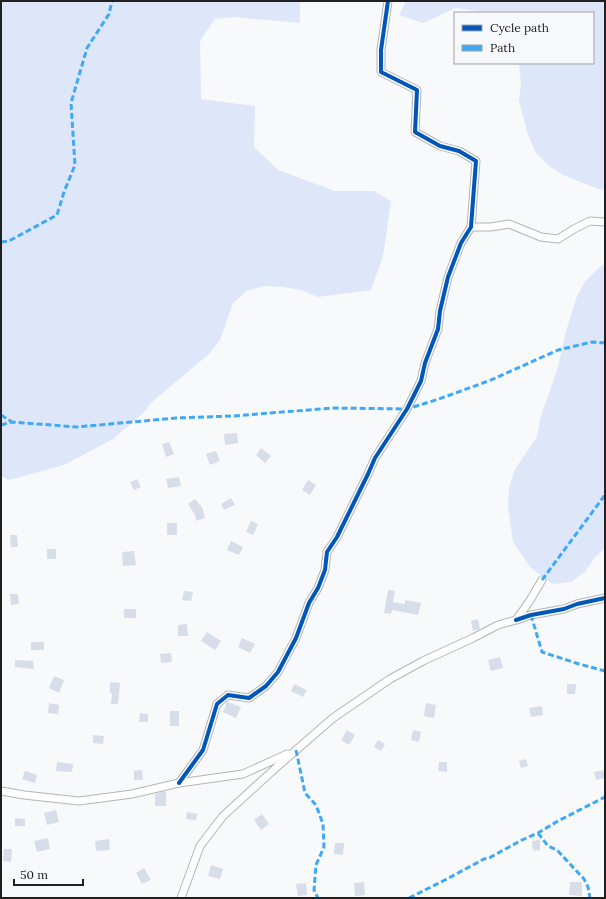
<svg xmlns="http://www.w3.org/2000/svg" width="606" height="899" font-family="Lora,serif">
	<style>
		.green { fill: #dee7fa }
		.building { fill: #d7dde9 }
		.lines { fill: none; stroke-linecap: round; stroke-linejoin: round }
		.street-casing { stroke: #b4b5b6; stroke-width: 9 }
		.street { stroke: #fefefe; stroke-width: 7 }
		.quiet { stroke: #3fa9f5; stroke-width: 3; stroke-dasharray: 6 3; stroke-linecap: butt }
		.cycleway-casing { stroke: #f7f8fb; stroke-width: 6 }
		.cycleway { stroke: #0057b8; stroke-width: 4 }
	</style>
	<rect width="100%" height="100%" fill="#f8f9fa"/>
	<path class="green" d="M1,1H300V23L233,17L215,19L200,41L201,99L255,106L254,147L278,170L335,191H374L391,201L383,256L371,290L318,297L301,290L283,287L264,286L247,291L233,303L220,340L209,354L153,401L141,415L113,439L64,465L9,480L1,476Z
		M406,1H605V190L598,189L563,175L548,165L536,153L528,135L519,101L521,84L519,63H593V13H483L477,11L456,8L423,23L399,15Z
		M605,264V548L595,557L585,572L571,582L553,584L531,568L513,542L508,505L509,487L515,469L537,437L540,419L558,367L566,331L577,296L586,280L600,267Z"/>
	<path class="building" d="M237,433L238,443L225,445L224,434Z
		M169,442L174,454L166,457L162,444Z
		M261,448L271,456L265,463L256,455Z
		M216,451L220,461L210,465L206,454Z
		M179,477L181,486L168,488L166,479Z
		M137,479L141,487L134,490L130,482Z
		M308,480L316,485L310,495L302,490Z
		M231,498L235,505L224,510L221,504Z
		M195,499L202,507L205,518L196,521L195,515L188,504Z
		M251,521L258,524L253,535L246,532Z
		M167,523H177V535H167Z
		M10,535H17L18,547H11Z
		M231,541L243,547L239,555L227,550Z
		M47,549H56V559H47Z
		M134,551L136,565L123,566L122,552Z
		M388,590L395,591L393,602L405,604V600L421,603L418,615L392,610L391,614L384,613Z
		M184,591L193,592L191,601L182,600Z
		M10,594H18L19,604L11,605Z
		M124,609H136V618H124Z
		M478,619L480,629L473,631L471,621Z
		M187,624L188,636H178V625Z
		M207,632L221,641L215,650L201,641Z
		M242,638L255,644L250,653L238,647Z
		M31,642H44V650H31Z
		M171,653L172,662L161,663L160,654Z
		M500,657L503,668L491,671L488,660Z
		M15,660L33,661L34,669L15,667Z
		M54,676L64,680L59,693L49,688Z
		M110,682L120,683L118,704H111L112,693H110Z
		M294,684L307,690L303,697L291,691Z
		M567,684H576L575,694H567Z
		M227,702H228L241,707L236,718L223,712Z
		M49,703L59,705L58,714L48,713Z
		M426,703L436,705L434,718L424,716Z
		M542,706L543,715L531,717L529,708Z
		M170,711H179V726H170Z
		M140,713L148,714V722H139Z
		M347,730L355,735L349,745L341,740Z
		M413,730L421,732L419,742L411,740Z
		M93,735L104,736L103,744L93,743Z
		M378,740L385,744L381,751L374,747Z
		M526,759L528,766L521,768L519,761Z
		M57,762L73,764L72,772L56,771Z
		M439,762H447V772L438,771Z
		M142,770L143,780H134V771Z
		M605,770V778L596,780L594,772Z
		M25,771L37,775L35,783L22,779Z
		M166,791V806H155V794Z
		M56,810L59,822L47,825L44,813Z
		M187,812L197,814L196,820L186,819Z
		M262,814L269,824L261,830L254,820Z
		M15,818L25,819V826H15Z
		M48,838L50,849L37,852L34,841Z
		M109,839L110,850L96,851L95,841Z
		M540,840V850L533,851L532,841Z
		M335,843H344L343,855L334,854Z
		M4,849H12L11,862L3,861Z
		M211,865L223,869L220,879L208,876Z
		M144,868L151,880L142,884L136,873Z
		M364,882L365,895L355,896L354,883Z
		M570,882H582V896L569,895Z
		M306,883L307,895L298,896L296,884Z"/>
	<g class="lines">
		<defs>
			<path id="street" d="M471,227H491L509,224L541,237L558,239L574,229L590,221L605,222
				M517,620L531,615L564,609L577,604L605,598
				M179,783L203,750L217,704L228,695L249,698L266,686L278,672L296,638L309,603L318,588L325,570L327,552L337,537L368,474L375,458L407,409L421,381L425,363L438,329L440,311L448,277L461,243L471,227L476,161L459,151L440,146L415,132L417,90L381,72V50L388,1
				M1,791L24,795L79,801L132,794L179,783L243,774L287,754
				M181,898L200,846L223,816L279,765L333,718L390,679L423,661L473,638L498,625L516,620L529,602L542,580"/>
		</defs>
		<use href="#street" class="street-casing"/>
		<use href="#street" class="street"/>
		<path class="quiet" d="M1,242L9,241L57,215L64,192L75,165L71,103L87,48L109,14L112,1
			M1,415L12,422
			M1,425L12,422L77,427L176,418L234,416L332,408L407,409L439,399L491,380L558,350L592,342L605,343
			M542,580L605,495
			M531,615L542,652L579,664L605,671
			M296,750L305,793L316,805L323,824L324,847L316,865L314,890L318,898
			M538,833L548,846L557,850L584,879L588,887L590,898
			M409,898L445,880L484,859L489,858L522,840L538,833L558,821L605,797"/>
		<defs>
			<path id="cycleway" d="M516,620L531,615L564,609L577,604L605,598
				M179,783L203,750L217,704L228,695L249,698L266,686L278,672L296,638L309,603L318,588L325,570L327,552L337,537L368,474L375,458L407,409L421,381L425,363L438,329L440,311L448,277L461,243L471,227L476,161L459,151L440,146L415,132L417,90L381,72V50L388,1"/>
		</defs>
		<use href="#cycleway" class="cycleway-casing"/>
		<use href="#cycleway" class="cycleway"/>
	</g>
	<rect width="606" height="899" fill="none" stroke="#202021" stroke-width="4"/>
	<rect x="454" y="12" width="140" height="52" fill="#f7f8fb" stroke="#a1a2a4"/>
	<rect x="462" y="25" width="20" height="6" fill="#0057b8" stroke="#a1a2a4"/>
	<text x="490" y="32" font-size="12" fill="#202021">Cycle path</text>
	<rect x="462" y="45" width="20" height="6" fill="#3fa9f5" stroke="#a1a2a4"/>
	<text x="490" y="52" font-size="12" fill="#202021">Path</text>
	<path d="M14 879v6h69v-6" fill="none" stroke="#202021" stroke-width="2"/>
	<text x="20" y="879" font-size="12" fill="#202021" stroke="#f7f8fb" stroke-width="3" paint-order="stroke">50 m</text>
</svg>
